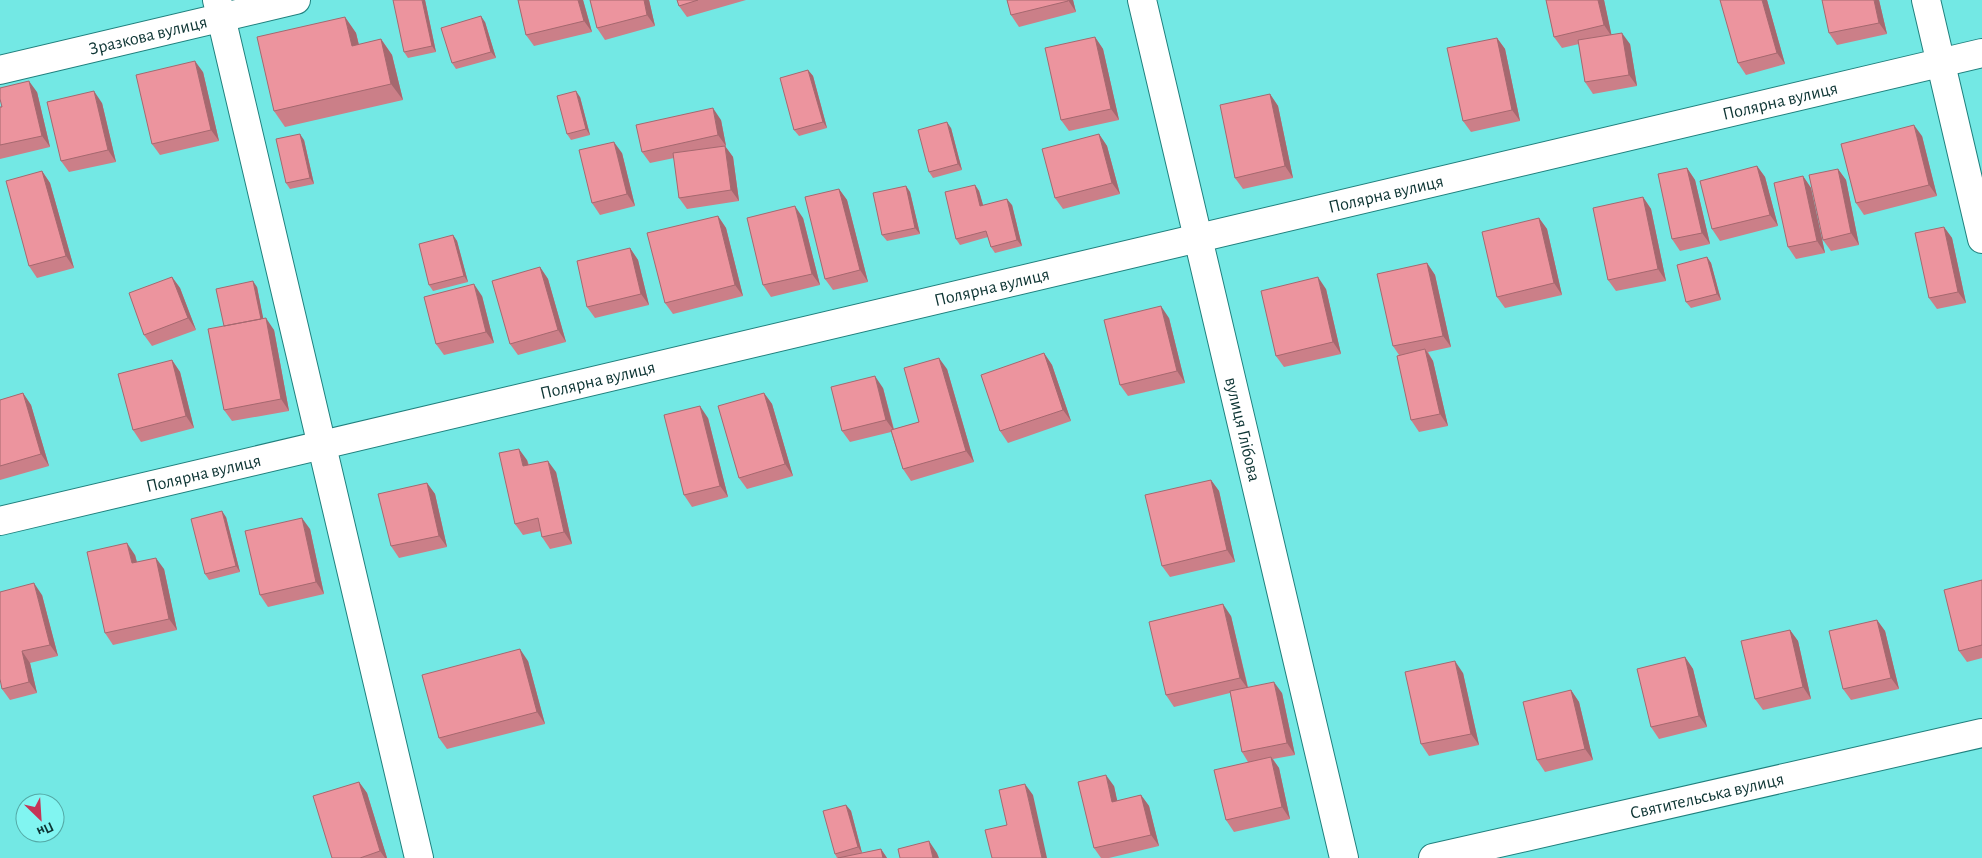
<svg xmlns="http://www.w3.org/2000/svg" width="1982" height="858" font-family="'Alegreya Sans',sans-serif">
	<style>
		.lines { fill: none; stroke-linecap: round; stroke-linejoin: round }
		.minor-casing { stroke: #20807e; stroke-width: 30 }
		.minor { stroke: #fff; stroke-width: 28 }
		.wall { fill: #cb7f88 }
		.shaded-wall { fill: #a5686f }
		.building { fill: #ec949e; stroke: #a5686f }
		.labels { text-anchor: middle; stroke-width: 4; stroke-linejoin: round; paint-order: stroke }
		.street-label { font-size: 18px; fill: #0d3433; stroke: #81f5f1 }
	</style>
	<rect width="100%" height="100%" fill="#73e8e4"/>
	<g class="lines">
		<defs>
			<g id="minor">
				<path d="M217,0L419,858"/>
				<path id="s1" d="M1142,0L1344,858"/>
				<path d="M1926,0L1982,239"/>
				<path id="s2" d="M0,70L296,0"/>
				<path id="s3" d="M0,521L1982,53"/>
				<path id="s4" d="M1433,858L1982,733"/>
			</g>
		</defs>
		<use href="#minor" class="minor-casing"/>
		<use href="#minor" class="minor"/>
	</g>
	<path class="wall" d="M425,0L436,52L408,58L404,52Z
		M518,0H583L592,32L534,46L526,35Z
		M590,0H649L655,26L605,40L597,28Z
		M677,0H746L687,17L679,6Z
		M1007,0H1073L1076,12L1019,27L1011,15Z
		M1546,0H1604L1611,34L1630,44L1637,86L1593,94L1585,82L1579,44L1562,48L1554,37Z
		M1767,0L1785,64L1746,75L1738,63Z
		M1879,0L1887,34L1837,45L1829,33Z
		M345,17L356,33L359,45L381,39L392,55L403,100L285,127L274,111Z
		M485,22L496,58L456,69L452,63Z
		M1095,37L1103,49L1119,120L1069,131L1061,120Z
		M1497,38L1505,49L1520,121L1471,132L1463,121Z
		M808,70L813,76L827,128L799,136L794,130Z
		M203,72L219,141L160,155L152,144Z
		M37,92L50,147L0,159V107Z
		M1270,94L1278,106L1293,178L1243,189L1235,178Z
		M580,97L590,135L571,140L567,134Z
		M102,103L116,162L69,172L61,161Z
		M721,120L726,146H725L733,157L739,201L687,209L679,198L674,158L650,163L642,152Z
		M951,128L962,170L933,178L929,172Z
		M1099,134L1107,146L1120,194L1063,209L1055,198Z
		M1922,136L1937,196L1864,215L1856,203Z
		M304,140L314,184L290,189L286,183Z
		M622,153L635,206L600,215L592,203Z
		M1757,166L1765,177L1778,226L1720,241L1712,229Z
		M1687,168L1695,180L1710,244L1680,251L1672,239Z
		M1838,169L1846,180L1859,245L1831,251L1823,240Z
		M42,171L50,183L74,268L37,278L29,266Z
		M1803,176L1811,188L1825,253L1796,259L1788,247Z
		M975,185L979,191L983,205H1012L1022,246L995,253L991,247L988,237L960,245L956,239Z
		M906,186L910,192L920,234L887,241L882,235Z
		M839,189L847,200L868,282L833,290L825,279Z
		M1643,197L1651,209L1666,281L1616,291L1608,280Z
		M718,216L726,228L743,296L673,314L665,303Z
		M803,218L820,285L771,297L763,285Z
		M1539,218L1547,229L1562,295L1505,308L1497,297Z
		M1944,227L1952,238L1966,303L1937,309L1929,298Z
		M453,235L457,241L468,282L433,291L429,285Z
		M630,248L638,260L649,305L595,318L587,307Z
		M1707,257L1711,263L1721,300L1691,308L1686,302Z
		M1427,263L1435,275L1451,347L1428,352L1433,361L1448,426L1419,432L1411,420L1399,355L1393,346Z
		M540,267L548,279L566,342L518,355L510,344Z
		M172,277L180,288L196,330L152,346L144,335Z
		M257,287L263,319L274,330L289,411L232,421L224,410V326Z
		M1326,289L1341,354L1284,367L1276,356Z
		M482,296L494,343L444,355L436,344Z
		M1169,318L1185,383L1128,396L1120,385Z
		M1044,353L1052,365L1071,421L1008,443L1000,431Z
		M172,360L180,372L194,428L141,442L133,430Z
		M947,369L974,462L911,481L903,469L891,432L850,442L842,431L883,388L894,429L919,422Z
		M23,393L31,405L49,466L0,480V400Z
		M764,393L772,404L793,476L747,489L739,478Z
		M708,418L728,497L692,507L684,495Z
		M527,460L529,465L556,472L572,544L550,549L542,537L541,531L523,535L515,524Z
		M1211,480L1219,491L1235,562L1170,577L1162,566Z
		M427,483L435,494L447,547L399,558L391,546Z
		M226,517L240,572L209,580L205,574Z
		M310,529L324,594L268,607L260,595Z
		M135,555L137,562L164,569L177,630L113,645L105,633Z
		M1982,580V658L1967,662L1959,651Z
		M42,595L58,656L30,663L37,693L10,700L2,689Z
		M1231,616L1248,687L1282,693L1295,755L1273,759L1279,768L1290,819L1234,832L1226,820L1248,762L1242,752L1230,693L1174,707L1166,695Z
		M1877,620L1885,631L1899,689L1851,700L1843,689Z
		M1790,630L1798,641L1811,699L1763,710L1755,699Z
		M1685,657L1693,669L1707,727L1659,739L1651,727Z
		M528,661L545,724L447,749L439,738Z
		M1463,673L1479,745L1429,756L1421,744Z
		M1571,690L1579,702L1593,760L1545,772L1537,760Z
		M359,782L367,793L387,858H332Z
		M1114,786L1117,801L1141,795L1149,806L1159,846L1109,858H1101L1094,848Z
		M846,805L851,811L862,853L881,849L887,858H837L835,854Z"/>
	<path class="shaded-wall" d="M422,0H425L436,52L432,46Z
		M578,0H583L592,32L584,21Z
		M644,0H649L655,26L647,15Z
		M1068,0H1073L1076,12Z
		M1598,0H1604L1612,37L1604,25Z
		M1762,0H1767L1785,64L1777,53Z
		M1874,0H1879L1887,34L1879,23Z
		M481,16L485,22L496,58L491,52Z
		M345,17L356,33L363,62L352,46Z
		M1622,33L1630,44L1637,86L1629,75Z
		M1095,37L1103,49L1119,120L1111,109Z
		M1497,38L1505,49L1520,121L1512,110Z
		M381,39L392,55L403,100L391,84Z
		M195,61L203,72L219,141L211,130Z
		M808,70L813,76L827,128L823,122Z
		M29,81L37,92L50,147L42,136Z
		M94,91L102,103L116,162L108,150Z
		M576,91L580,97L590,135L586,129Z
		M1270,94L1278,106L1293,178L1285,166Z
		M713,108L721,120L726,146L718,135Z
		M947,122L951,128L962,170L958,164Z
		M1914,125L1922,136L1937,196L1929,185Z
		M300,134L304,140L314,184L310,178Z
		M1099,134L1107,146L1120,194L1112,183Z
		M614,142L622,153L635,206L627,194Z
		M725,146L733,157L739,201L731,190Z
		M1757,166L1765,177L1778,226L1770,215Z
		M1687,168L1695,180L1710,244L1702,233Z
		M1838,169L1846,180L1859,245L1851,233Z
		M42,171L50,183L74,268L66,256Z
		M1803,176L1811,188L1825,253L1817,241Z
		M975,185L979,191L985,212L980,206Z
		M906,186L910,192L920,234L915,228Z
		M839,189L847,200L868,282L860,270Z
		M1643,197L1651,209L1666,281L1658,269Z
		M1007,199L1012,205L1022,246L1017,240Z
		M795,206L803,218L820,285L812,274Z
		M718,216L726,228L743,296L735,285Z
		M1539,218L1547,229L1562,295L1554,283Z
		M1944,227L1952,238L1966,303L1958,292Z
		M453,235L457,241L468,282L464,276Z
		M630,248L638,260L649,305L641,294Z
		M1707,257L1711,263L1721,300L1717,294Z
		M1427,263L1435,275L1451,347L1443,336Z
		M540,267L548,279L566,342L558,330Z
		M172,277L180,288L196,330L188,318Z
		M1318,277L1326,289L1341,354L1333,342Z
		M253,281L257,287L266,332L262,326Z
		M474,284L482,296L494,343L486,332Z
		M1161,306L1169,318L1185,383L1177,371Z
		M266,318L274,330L289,411L281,399Z
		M1425,349L1433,361L1448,426L1440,414Z
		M1044,353L1052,365L1071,421L1063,410Z
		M939,358L947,369L974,462L966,451Z
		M172,360L180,372L194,428L186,416Z
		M875,376L883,388L894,431L886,420Z
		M23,393L31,405L49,466L41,454Z
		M764,393L772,404L793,476L785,464Z
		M700,406L708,418L728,497L720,486Z
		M519,449L527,460L531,478L523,466Z
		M548,461L556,472L572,544L564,532Z
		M1211,480L1219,491L1235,562L1227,550Z
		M427,483L435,494L447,547L439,536Z
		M222,511L226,517L240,572L236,566Z
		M302,518L310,529L324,594L316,582Z
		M127,543L135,555L140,575L132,563Z
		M156,558L164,569L177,630L169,619Z
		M34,583L42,595L58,656L50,645Z
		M1223,604L1231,616L1248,689L1240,678Z
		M1877,620L1885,631L1899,689L1891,678Z
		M1790,630L1798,641L1811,699L1803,687Z
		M520,649L528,661L545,724L537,712Z
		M22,651L30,663L37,693L29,682Z
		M1685,657L1693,669L1707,727L1699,716Z
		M1455,661L1463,673L1479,745L1471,734Z
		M1274,682L1282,693L1295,755L1287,743Z
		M1571,690L1579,702L1593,760L1585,749Z
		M1271,757L1279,768L1290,819L1282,807Z
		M1106,775L1114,786L1120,813L1112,802Z
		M359,782L367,793L387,858H385L380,851Z
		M1025,784L1033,795L1047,858H1042Z
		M1141,795L1149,806L1159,846L1151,835Z
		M846,805L851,811L862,853L858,847Z
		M929,841L937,853L939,858H933Z
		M881,849L887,858H883Z"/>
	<path class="building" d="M393,0H422L432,46L404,52Z
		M518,0H578L584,21L526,35Z
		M590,0H644L647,15L597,28Z
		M677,0H698L679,6Z
		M1007,0H1068V1L1011,15Z
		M1546,0H1598L1604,25L1554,37Z
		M1720,0H1762L1777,53L1738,63Z
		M1822,0H1874L1879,23L1829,33Z
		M481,16L491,52L452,63L441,28Z
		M345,17L352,46L381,39L391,84L274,111L257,37Z
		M1622,33L1629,75L1585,82L1578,40Z
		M1095,37L1111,109L1061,120L1045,48Z
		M1497,38L1512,110L1463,121L1447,48Z
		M195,61L211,130L152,144L136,75Z
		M808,70L823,122L794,130L780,78Z
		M29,81L42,136L0,145V107H2L0,99V88Z
		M94,91L108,150L61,161L47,102Z
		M576,91L586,129L567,134L557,96Z
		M1270,94L1285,166L1235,178L1220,105Z
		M713,108L718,135L642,152L636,125Z
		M947,122L958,164L929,172L918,130Z
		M1914,125L1929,185L1856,203L1841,144Z
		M300,134L310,178L286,183L276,139Z
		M1099,134L1112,183L1055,198L1042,149Z
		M614,142L627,194L592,203L579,150Z
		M725,146L731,190L679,198L673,153Z
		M1757,166L1770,215L1712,229L1700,181Z
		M1687,168L1702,233L1672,239L1658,174Z
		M1838,169L1851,233L1823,240L1809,175Z
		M42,171L66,256L29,266L6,181Z
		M1803,176L1817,241L1788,247L1774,183Z
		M975,185L980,206L1007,199L1017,240L991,247L986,231L956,239L945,192Z
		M906,186L915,228L882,235L873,193Z
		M839,189L860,270L825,279L805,197Z
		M1643,197L1658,269L1608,280L1593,208Z
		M795,206L812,274L763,285L747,218Z
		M718,216L735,285L665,303L647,233Z
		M1539,218L1554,283L1497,297L1482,232Z
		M1944,227L1958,292L1929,298L1915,233Z
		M453,235L464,276L429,285L419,244Z
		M630,248L641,294L587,307L577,261Z
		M1707,257L1717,294L1686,302L1677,265Z
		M1427,263L1443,336L1393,346L1377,274Z
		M540,267L558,330L510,344L492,281Z
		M172,277L188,318L144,335L129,293Z
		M1318,277L1333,342L1276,356L1261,291Z
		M253,281L261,319L224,326L216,289Z
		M474,284L486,332L436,344L424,297Z
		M1161,306L1177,371L1120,385L1104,320Z
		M266,318L281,399L224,410L208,329Z
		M1425,349L1440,414L1411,420L1397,356Z
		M1044,353L1063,410L1000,431L981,375Z
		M939,358L966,451L903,469L891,430L919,422L904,368Z
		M172,360L186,416L133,430L118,374Z
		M875,376L886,420L842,431L831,387Z
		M23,393L41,454L0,466V400Z
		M764,393L785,464L739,478L718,406Z
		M700,406L720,486L684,495L664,415Z
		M519,449L523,466L548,461L564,532L542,537L538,518L515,524L499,453Z
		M1211,480L1227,550L1162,566L1145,495Z
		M427,483L439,536L391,546L378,494Z
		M222,511L236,566L205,574L191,519Z
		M302,518L316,582L260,595L245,531Z
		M127,543L132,563L156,558L169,619L105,633L87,552Z
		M1982,580V645L1959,651L1944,590Z
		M34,583L50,645L22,651L29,682L2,689L0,679V592Z
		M1223,604L1240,678L1166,695L1149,622Z
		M1877,620L1891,678L1843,689L1829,631Z
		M1790,630L1803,687L1755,699L1741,641Z
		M520,649L537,712L439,738L422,675Z
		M1685,657L1699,716L1651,727L1637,669Z
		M1455,661L1471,734L1421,744L1405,672Z
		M1274,682L1287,743L1242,752L1230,691Z
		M1571,690L1585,749L1537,760L1523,702Z
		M1271,757L1282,807L1226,820L1214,770Z
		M1106,775L1112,802L1141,795L1151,835L1094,848L1078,782Z
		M359,782L380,851L360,858H332L313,796Z
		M1025,784L1042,858H992L985,830L1007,825L999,790Z
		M846,805L858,847L835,854L823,811Z
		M929,841L933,858H900L898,849Z
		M881,849L883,858H838Z"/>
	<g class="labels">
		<g class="street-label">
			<text dy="6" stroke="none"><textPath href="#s2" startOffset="152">Зразкова вулиця</textPath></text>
			<text dy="6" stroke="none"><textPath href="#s3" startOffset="1829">Полярна вулиця</textPath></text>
			<text dy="6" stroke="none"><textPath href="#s3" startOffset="1424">Полярна вулиця</textPath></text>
			<text dy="6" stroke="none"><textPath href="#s3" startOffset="1019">Полярна вулиця</textPath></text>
			<text dy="6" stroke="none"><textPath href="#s3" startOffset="614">Полярна вулиця</textPath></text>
			<text dy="6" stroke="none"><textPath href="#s1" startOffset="441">вулиця Глібова</textPath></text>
			<text dy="6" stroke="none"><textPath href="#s3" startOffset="209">Полярна вулиця</textPath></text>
			<text dy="6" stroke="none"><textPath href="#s4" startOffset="281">Святительська вулиця</textPath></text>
		</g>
	</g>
	<g transform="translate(40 818) rotate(155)"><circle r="24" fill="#81f5f1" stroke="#53a8a5"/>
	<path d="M0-4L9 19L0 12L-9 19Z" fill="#c53555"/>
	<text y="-8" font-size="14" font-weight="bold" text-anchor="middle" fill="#0d3433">Пн</text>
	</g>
</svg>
